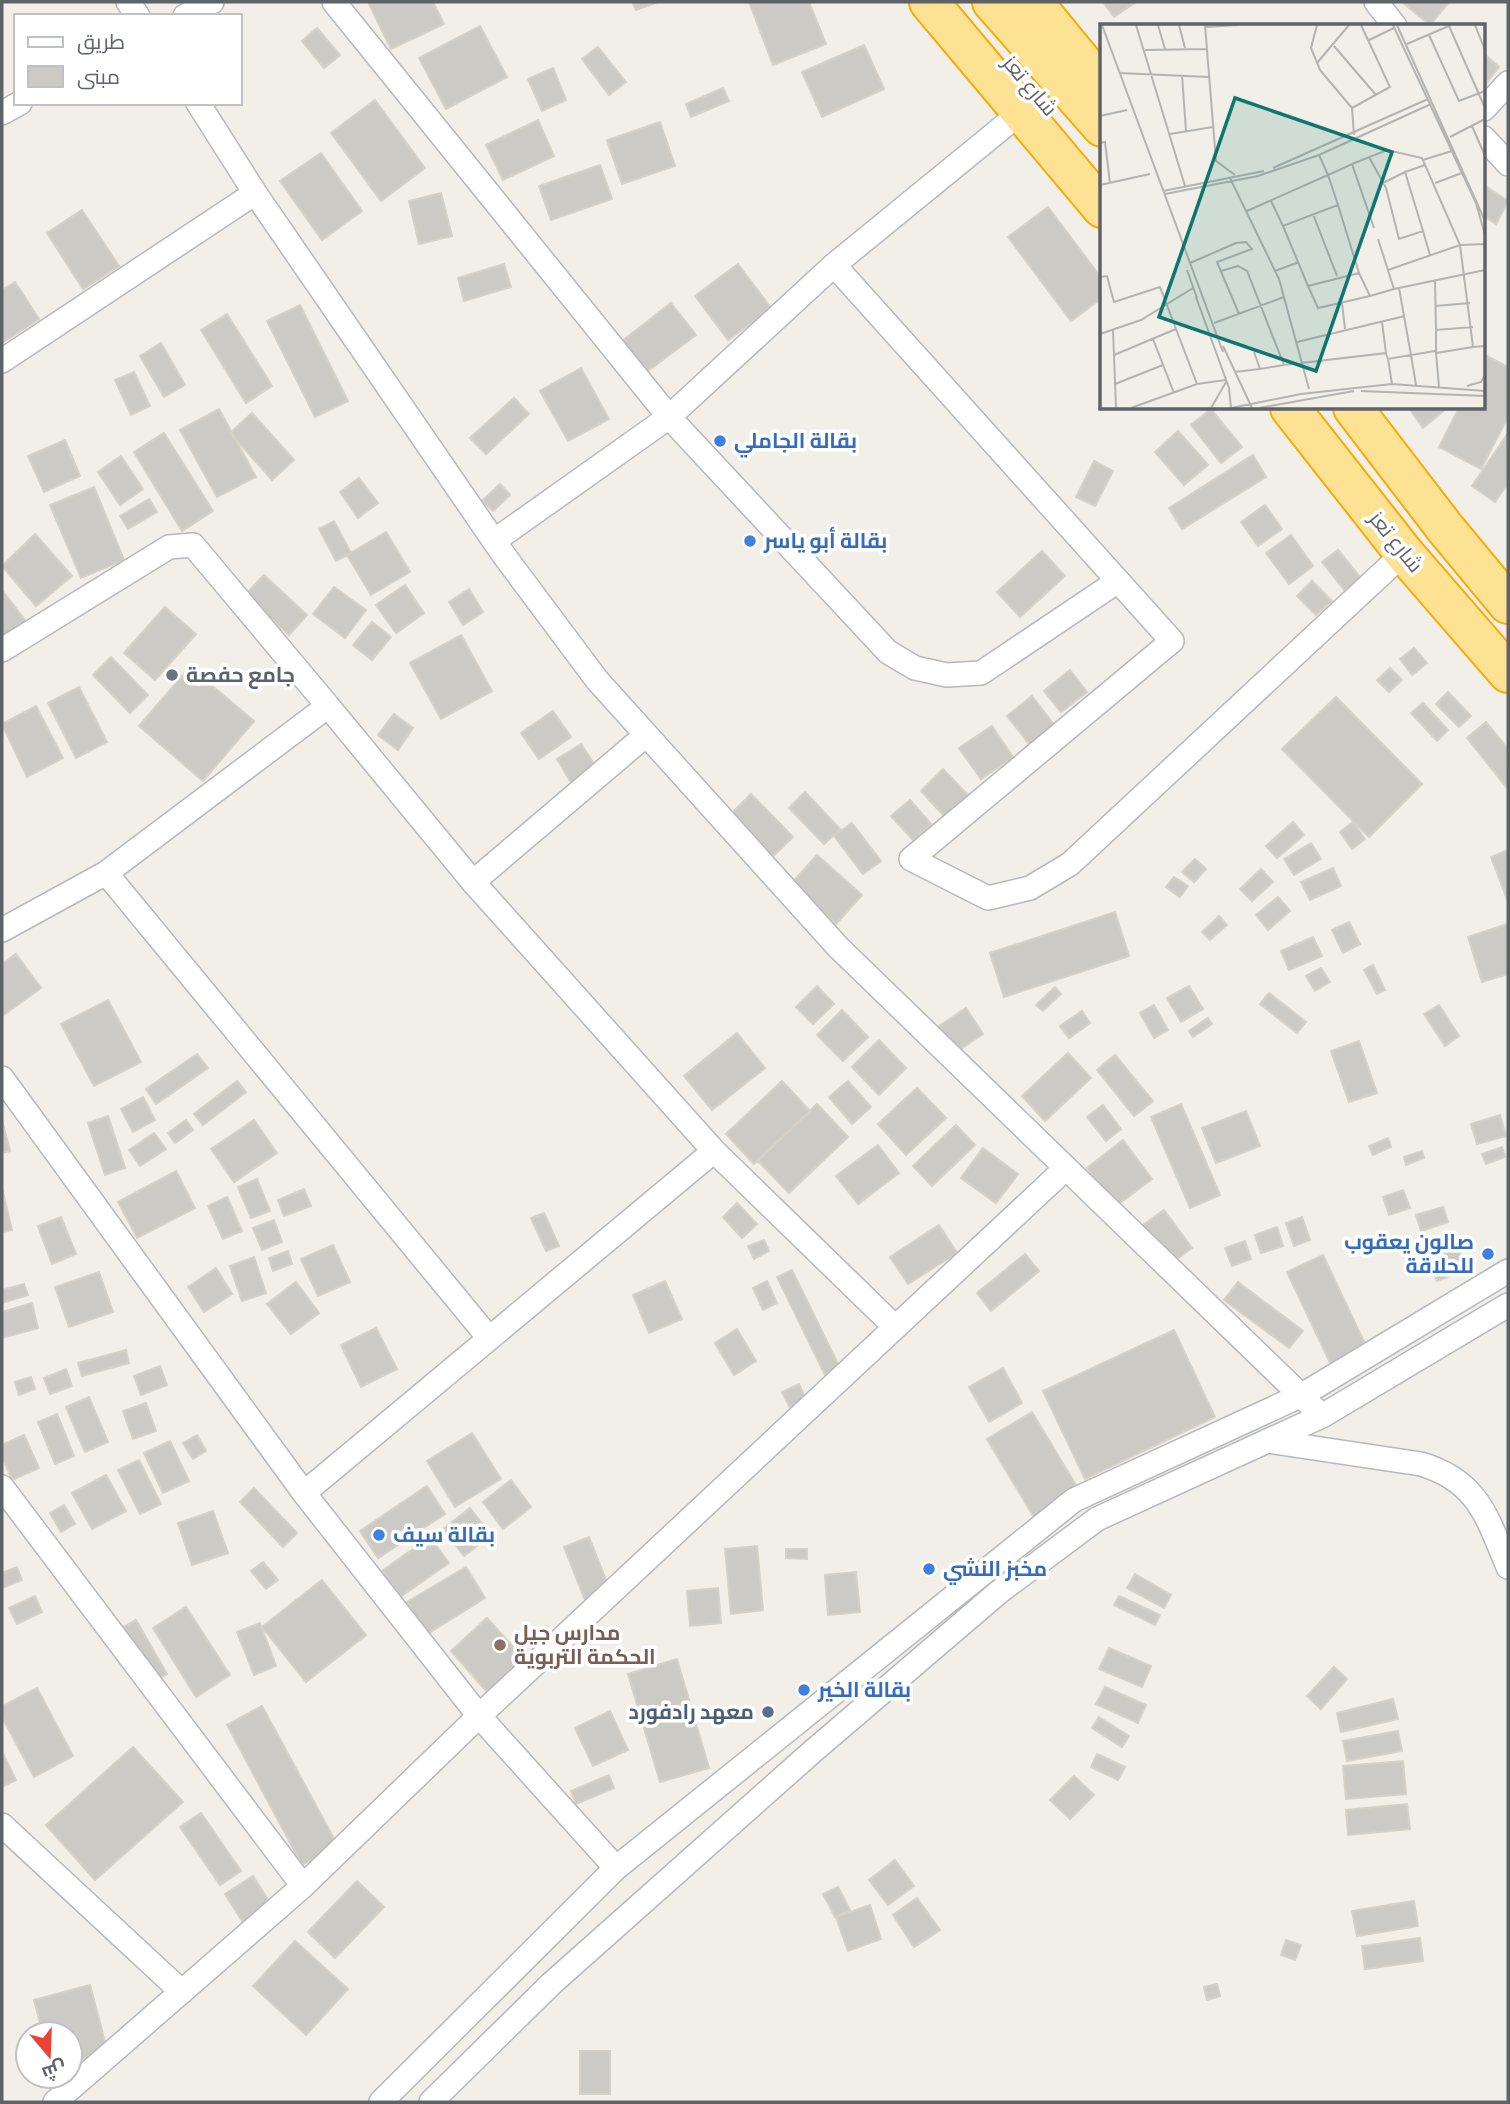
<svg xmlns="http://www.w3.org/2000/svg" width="1510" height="2104" font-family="'Fira Sans Condensed',Cairo,sans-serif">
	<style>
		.building { fill: #cccac5; stroke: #d6d1c6; stroke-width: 2 }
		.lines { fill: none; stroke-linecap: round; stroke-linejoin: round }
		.street-casing { stroke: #b5b8bc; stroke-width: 26 }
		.highway-casing { stroke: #f9ab00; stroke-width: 42 }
		.street { stroke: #fff; stroke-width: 23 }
		.highway { stroke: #fde293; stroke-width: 38 }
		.shop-dot { fill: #3f7fe0; stroke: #fff; stroke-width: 2.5 }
		.worship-dot { fill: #6b7280; stroke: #fff; stroke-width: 2.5 }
		.education-dot { fill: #8d6e63; stroke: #fff; stroke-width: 2.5 }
		.service-dot { fill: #5c6f8a; stroke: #fff; stroke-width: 2.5 }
		.labels { text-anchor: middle; stroke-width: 7; stroke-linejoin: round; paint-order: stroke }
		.street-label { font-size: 21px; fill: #5f6368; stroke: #fff }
		.shop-label { font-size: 21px; font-weight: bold; fill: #366cbe; stroke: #fff; text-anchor: start }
		.worship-label { font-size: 21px; font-weight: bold; fill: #5b616d; stroke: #fff; text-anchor: start }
		.education-label { font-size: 21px; font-weight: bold; fill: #785e54; stroke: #fff; text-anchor: start }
		.service-label { font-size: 21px; font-weight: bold; fill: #4e5e75; stroke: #fff; text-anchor: end }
		.inset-road { fill: none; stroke: #b3b3b1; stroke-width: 2 }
		.view { fill: #0f766e; fill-opacity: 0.15; stroke: #0f766e; stroke-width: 3.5 }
		.inset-edge { fill: none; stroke: #5f6368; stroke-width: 3.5 }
	</style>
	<rect width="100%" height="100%" fill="#f1efe8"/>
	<path class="building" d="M368,2H433L444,24L391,49Z
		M632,2H658L636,10Z
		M749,2H809L826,44L773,65Z
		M1103,2H1136L1114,17Z
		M1402,2H1449L1430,25Z
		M480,26L507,77L446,109L419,58Z
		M317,28L340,55L324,68L302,41Z
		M864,45L884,89L822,117L802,72Z
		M598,47L626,82L609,95L582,59Z
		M1484,54L1499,67L1484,86Z
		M553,68L566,100L542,111L528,79Z
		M723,88L729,101L691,117L686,104Z
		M375,100L425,168L381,201L331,133Z
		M538,120L554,156L503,180L486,145Z
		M660,122L675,166L622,184L607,140Z
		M321,153L362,211L322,240L280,181Z
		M600,165L612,199L551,220L539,186Z
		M1484,185L1508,201L1496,224L1484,216Z
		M441,193L452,236L419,244L409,201Z
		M1048,207L1102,279V298L1071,321L1008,237Z
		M82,210L119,266L83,289L47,233Z
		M504,264L511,287L464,301L458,278Z
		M738,264L771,308L728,340L695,296Z
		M15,282L39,319L2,343V290Z
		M671,303L696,335L645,373L621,342Z
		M300,305L348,401L315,417L267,321Z
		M227,314L272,386L246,403L201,330Z
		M161,343L185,385L164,397L140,356Z
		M1487,356L1508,367V417L1481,469L1439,447L1459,408H1484V361Z
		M581,368L609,419L568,441L540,391Z
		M134,372L150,406L131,415L115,380Z
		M514,398L529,414L486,454L470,438Z
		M1409,408H1447L1423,428Z
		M219,409L256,477L217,497L180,430Z
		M1211,409L1242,447L1221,463L1191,425Z
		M252,413L294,460L272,480L230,433Z
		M1178,431L1208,465L1184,485L1155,452Z
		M164,433L213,511L182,531L134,452Z
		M1508,433V483L1495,502L1472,486Z
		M65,440L80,476L44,492L28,456Z
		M1253,455L1266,477L1182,529L1169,508Z
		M121,456L143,489L120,505L98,472Z
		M1094,461L1113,471L1095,506L1076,497Z
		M359,478L378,503L358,518L340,492Z
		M500,484L510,495L493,511L482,501Z
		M94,487L124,560L81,578L50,505Z
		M149,499L157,512L128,529L120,516Z
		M1265,505L1282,529L1258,546L1241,522Z
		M334,521L351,553L336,561L319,529Z
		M386,532L410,572L371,595L347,555Z
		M35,534L72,576L36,606L2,566Z
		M1291,535L1313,566L1289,584L1266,553Z
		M1338,550L1365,583L1348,595L1322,562Z
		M1042,551L1065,576L1020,617L997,592Z
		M264,575L307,615L289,635L245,595Z
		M1312,581L1332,601L1316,615L1297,596Z
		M405,585L424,613L396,633L376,605Z
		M334,587L366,610L345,638L313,614Z
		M469,589L483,612L463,625L449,602Z
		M2,590L28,624L2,642Z
		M165,607L196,634L155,680L124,653Z
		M372,622L391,637L372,660L353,645Z
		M461,635L492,691L441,719L410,663Z
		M1414,648L1427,663L1412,675L1400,659Z
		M111,657L148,695L130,713L93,675Z
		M190,667L254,721L203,781L139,726Z
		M1390,668L1402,680L1389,692L1377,680Z
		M1070,670L1087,692L1061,712L1044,691Z
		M79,687L107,742L76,758L48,703Z
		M1448,692L1471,716L1459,727L1436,704Z
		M1032,696L1058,730L1033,749L1007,716Z
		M1336,697L1422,784L1369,837L1282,749Z
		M1423,703L1448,730L1437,741L1411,713Z
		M36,706L63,758L27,777L2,724Z
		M553,711L571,737L539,759L521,733Z
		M394,714L413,728L398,750L378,735Z
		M1486,722L1508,749L1507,788L1467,738Z
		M992,726L1013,757L981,779L959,748Z
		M581,744L600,773L575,789L557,759Z
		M943,769L968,795L945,817L921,791Z
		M805,792L840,829L824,844L789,808Z
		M751,794L793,837L766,863L724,821Z
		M910,800L931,824L913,840L891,816Z
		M1293,822L1304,835L1277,858L1266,846Z
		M1353,822L1365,839L1352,849L1340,832Z
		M852,823L881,861L863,874L834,836Z
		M1311,843L1321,859L1294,875L1284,859Z
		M1508,850V902L1491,857Z
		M817,855L862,895L836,924L791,884Z
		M1195,859L1206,869L1194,882L1182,872Z
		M1333,868L1341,886L1310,900L1301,882Z
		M1261,869L1273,882L1252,901L1240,889Z
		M1174,877L1188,886L1180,897L1166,887Z
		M1278,897L1290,911L1268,930L1256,915Z
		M1115,912L1129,956L1004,997L990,953Z
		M1219,916L1227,925L1210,940L1202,932Z
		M1349,922L1360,944L1343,953L1332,930Z
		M1508,924V974L1482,982L1468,937Z
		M1313,937L1322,956L1289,970L1281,951Z
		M16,954L41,988L2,1016V964Z
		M1373,965L1385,990L1377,994L1364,970Z
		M1321,968L1330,982L1315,991L1306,976Z
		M817,986L834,1004L813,1024L796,1007Z
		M1189,986L1203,1009L1181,1022L1167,998Z
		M1055,987L1061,994L1043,1011L1036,1005Z
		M1269,993L1306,1022L1297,1033L1260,1004Z
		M108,1000L141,1062L94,1086L61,1024Z
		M1154,1005L1168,1030L1154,1038L1140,1013Z
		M1439,1005L1459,1036L1445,1046L1424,1014Z
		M966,1008L983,1034L956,1052L939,1026Z
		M842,1010L868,1037L843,1061L817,1035Z
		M1082,1011L1090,1023L1069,1038L1060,1026Z
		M1208,1018L1212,1024L1193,1037L1189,1031Z
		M737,1033L765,1068L712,1110L684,1076Z
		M879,1040L906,1068L879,1095L852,1067Z
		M1359,1041L1377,1093L1349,1102L1331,1051Z
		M1068,1053L1091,1078L1045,1121L1022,1096Z
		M197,1054L208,1068L156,1104L146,1089Z
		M1115,1055L1153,1101L1134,1116L1097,1070Z
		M237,1081L246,1092L203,1125L194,1114Z
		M782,1081L810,1111L754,1164L726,1134Z
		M848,1081L871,1107L852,1124L829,1097Z
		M917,1088L946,1118L906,1155L878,1124Z
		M143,1097L155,1120L133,1132L121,1109Z
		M817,1104L848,1137L789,1193L758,1161Z
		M1181,1104L1220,1195L1190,1208L1151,1117Z
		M1103,1105L1121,1129L1106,1141L1087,1117Z
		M1246,1111L1260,1146L1216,1163L1202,1128Z
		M1500,1115L1506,1136L1477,1144L1471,1124Z
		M108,1116L125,1168L105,1175L88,1123Z
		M2,1120L10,1151L2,1153Z
		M186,1120L193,1130L175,1143L168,1133Z
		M254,1120L277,1153L234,1182L211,1149Z
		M956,1125L975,1145L932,1186L913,1166Z
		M154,1133L166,1149L140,1166L129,1150Z
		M1388,1138L1391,1147L1373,1155L1369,1146Z
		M1123,1140L1152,1179L1116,1206L1087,1168Z
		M878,1145L899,1173L858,1204L836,1176Z
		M1502,1147L1505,1157L1486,1164L1482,1154Z
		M983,1148L1018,1174L996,1203L961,1178Z
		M1422,1151L1424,1158L1406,1165L1404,1157Z
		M176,1171L195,1208L137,1238L118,1202Z
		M257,1179L270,1211L251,1218L238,1187Z
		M2,1188L12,1230L2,1232Z
		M304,1189L311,1206L284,1216L278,1200Z
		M1403,1190L1410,1208L1389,1215L1383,1197Z
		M227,1197L242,1231L223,1239L208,1206Z
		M737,1203L757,1224L742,1238L723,1217Z
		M1443,1207L1448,1222L1421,1231L1416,1215Z
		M1164,1210L1192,1248L1171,1263L1143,1225Z
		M544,1213L559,1246L546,1251L531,1218Z
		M61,1217L76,1254L52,1264L38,1226Z
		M1302,1217L1310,1240L1294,1246L1286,1223Z
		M274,1220L282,1242L262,1250L253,1228Z
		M939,1225L957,1253L908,1284L890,1257Z
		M1277,1227L1283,1246L1261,1253L1255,1235Z
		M764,1240L769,1251L754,1259L748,1246Z
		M1245,1241L1251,1259L1232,1266L1225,1248Z
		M333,1245L350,1282L318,1296L301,1259Z
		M1458,1248L1466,1270L1437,1281L1428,1259Z
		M288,1251L292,1264L273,1271L269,1258Z
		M1025,1254L1039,1271L991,1311L977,1293Z
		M1323,1255L1367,1348L1331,1365L1287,1272Z
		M254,1257L266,1293L242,1301L230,1266Z
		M216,1268L232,1294L204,1312L188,1287Z
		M792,1270L840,1368L825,1375L777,1277Z
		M99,1272L113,1312L69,1327L55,1287Z
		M665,1281L682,1319L649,1333L633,1295Z
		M767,1281L777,1303L763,1310L753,1288Z
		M296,1282L319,1313L291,1334L267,1304Z
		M1238,1282L1303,1331L1289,1348L1224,1300Z
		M24,1284L28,1295L2,1303V1290Z
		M32,1303L38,1328L2,1338V1312Z
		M376,1328L397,1369L361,1387L341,1345Z
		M737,1329L756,1361L734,1375L715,1343Z
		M1174,1330L1215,1417L1085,1479L1043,1391Z
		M126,1350L129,1363L82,1376L78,1363Z
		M160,1366L167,1385L141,1395L134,1376Z
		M1003,1368L1022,1403L989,1422L969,1387Z
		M66,1369L72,1386L50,1394L44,1378Z
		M31,1377L35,1389L19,1395L15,1382Z
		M799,1384L808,1404L792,1412L782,1392Z
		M89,1397L108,1442L85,1452L66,1407Z
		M146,1403L156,1431L133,1439L123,1411Z
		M1032,1412L1080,1492L1035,1519L987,1439Z
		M57,1414L74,1456L55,1464L38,1422Z
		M472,1433L501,1479L455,1507L427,1461Z
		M24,1435L39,1468L12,1480L2,1456V1445Z
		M197,1435L206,1451L193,1459L183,1443Z
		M170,1441L189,1481L163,1493L144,1453Z
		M139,1460L161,1504L140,1514L118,1470Z
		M106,1475L126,1511L92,1529L72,1493Z
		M511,1480L531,1507L503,1529L483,1502Z
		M427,1486L445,1514L378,1558L360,1531Z
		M254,1488L297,1533L283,1547L240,1502Z
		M64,1505L75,1524L61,1532L50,1513Z
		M470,1508L491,1535L464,1556L443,1529Z
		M213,1511L228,1553L192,1565L178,1523Z
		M430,1537L449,1563L400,1597L382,1571Z
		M589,1537L610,1590L585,1600L564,1547Z
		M757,1546L763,1610L731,1614L725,1549Z
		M786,1549H807V1559L786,1558Z
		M263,1562L278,1580L266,1589L251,1571Z
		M17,1567L22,1580L2,1588V1573Z
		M466,1567L485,1598L427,1634L407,1602Z
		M856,1572L860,1612L828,1615L825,1575Z
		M1135,1574L1171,1595L1164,1608L1127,1588Z
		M322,1580L366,1635L306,1682L262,1627Z
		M718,1588L721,1623L690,1626L687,1591Z
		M35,1596L42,1612L17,1624L9,1608Z
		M1119,1596L1160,1615L1155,1625L1114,1605Z
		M186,1607L230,1675L196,1697L153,1628Z
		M487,1618L526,1661L489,1694L451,1651Z
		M136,1620L167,1674L149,1684L118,1630Z
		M260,1623L276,1666L254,1675L237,1632Z
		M1109,1648L1151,1666L1142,1687L1099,1669Z
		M677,1659L709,1768L660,1782L628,1674Z
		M1334,1667L1347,1679L1321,1709L1307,1696Z
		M1105,1687L1146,1705L1138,1723L1096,1704Z
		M37,1688L73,1756L34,1777L2,1717V1706Z
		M1393,1699L1398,1719L1341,1732L1337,1713Z
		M262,1706L338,1846L302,1865L227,1725Z
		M610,1711L628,1750L593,1766L575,1728Z
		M1099,1717L1129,1736L1122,1747L1092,1728Z
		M1398,1731L1402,1751L1347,1761L1343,1741Z
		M133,1747L183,1802L95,1880L46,1825Z
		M2,1752L16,1780L2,1787Z
		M1097,1754L1125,1767L1118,1780L1091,1767Z
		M1403,1761L1406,1794L1346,1799L1343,1766Z
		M609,1775L614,1788L576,1804L571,1791Z
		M1074,1776L1094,1795L1070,1819L1050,1800Z
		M1407,1804L1410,1829L1348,1835L1346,1810Z
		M201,1813L241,1871L220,1885L180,1827Z
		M895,1860L914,1886L888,1905L869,1880Z
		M253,1876L279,1917L251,1935L225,1894Z
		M357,1881L384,1907L335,1958L308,1932Z
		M838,1887L850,1910L835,1917L823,1894Z
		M917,1898L940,1930L914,1947L893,1915Z
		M1414,1901L1418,1926L1357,1936L1352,1911Z
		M870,1905L881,1939L848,1951L836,1917Z
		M1420,1938L1423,1961L1365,1969L1362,1946Z
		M1286,1940L1301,1945L1295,1960L1281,1955Z
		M295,1941L348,1989L306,2035L253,1986Z
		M1217,1984L1220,1996L1207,2000L1204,1987Z
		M90,1985L108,2053L70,2063V2034H43L34,2000Z
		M580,2051H610V2094H580Z"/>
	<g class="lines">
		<defs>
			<path id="street" d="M128,2L138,16
				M334,2L669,417L888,652L915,668L947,675L981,673L1118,581
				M1376,2L1395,26
				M185,16L212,2
				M198,103L255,193L503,554L597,680L838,947L1322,1416
				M1484,109L1508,83
				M2,113L20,103
				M1484,138L1508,164
				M834,265L1172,641L911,859L988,898L1030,888L1070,864L1404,553
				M2,361L255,193
				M494,541L669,417L834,265L1020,113
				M2,650L169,547L193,545L328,706
				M106,873L489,1338
				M473,882L646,735
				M2,930L106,873L328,706L473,882L714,1151
				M2,1078L304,1493
				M1267,1441L1421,1464C1478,1481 1487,1517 1508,1567
				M2,1487L303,1886L479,1716L304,1493L714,1151L895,1327
				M2,1825L182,1992
				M616,1868L479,1716L1065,1169
				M55,2102L303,1886
				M381,2102L616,1868L1074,1500L1302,1395L1508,1271
				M431,2102L551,1984L812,1752L999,1592L1097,1519L1322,1416L1508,1305"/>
			<path id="highway" d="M929,2L1102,208
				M992,2L1102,127
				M1033,2L1102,86
				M1290,408L1404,553L1508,673
				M1353,408L1445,528L1508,604"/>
		</defs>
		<use href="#street" class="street-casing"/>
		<use href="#highway" class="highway-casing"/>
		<use href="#street" class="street"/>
		<use href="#highway" class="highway"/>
	</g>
	<g class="shop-dot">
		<circle cx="720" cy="441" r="7"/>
		<circle cx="750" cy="541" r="7"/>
		<circle cx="1488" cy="1254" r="7"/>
		<circle cx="379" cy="1535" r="7"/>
		<circle cx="929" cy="1569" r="7"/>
		<circle cx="804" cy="1690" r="7"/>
	</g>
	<circle class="worship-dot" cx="172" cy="675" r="7"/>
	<circle class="education-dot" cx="500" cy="1645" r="7"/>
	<circle class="service-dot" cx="768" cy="1712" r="7"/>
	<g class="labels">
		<g class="street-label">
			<text transform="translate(1030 86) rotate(50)" y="7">شارع تعز</text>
			<text transform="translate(1396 542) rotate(51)" y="7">شارع تعز</text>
		</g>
		<g class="shop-label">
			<text x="734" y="448">بقالة الجاملي</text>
			<text x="764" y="548">بقالة أبو ياسر</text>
			<text x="1474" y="1249" text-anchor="end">صالون يعقوب<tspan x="1474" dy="24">للحلاقة</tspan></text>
			<text x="393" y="1542">بقالة سيف</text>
			<text x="943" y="1576">مخبز النشي</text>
			<text x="818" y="1697">بقالة الخير</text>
		</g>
		<g class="worship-label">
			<text x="186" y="682">جامع حفصة</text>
		</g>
		<g class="education-label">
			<text x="514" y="1640">مدارس جيل<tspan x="514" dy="24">الحكمة التربوية</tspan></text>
		</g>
		<g class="service-label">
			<text x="754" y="1719">معهد رادفورد</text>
		</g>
	</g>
	<g transform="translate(1100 24)">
		<rect width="385" height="385" fill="#f1efe8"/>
		<path class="inset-road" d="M2,1L123,328M36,1L85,162M58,1L65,25M79,1L85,24M105,1L116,137L135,151M217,1L211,24L220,46L252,84L254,111M293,1L376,179L385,211M297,1L385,197M375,1L385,26M349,2L385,84M105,3L138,1M329,11L359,77L385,67M269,16L294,4M307,20L351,1M234,22L276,71M45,26L107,25M217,39L249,1M19,49L109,53M82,51L86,107M252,84L290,63L261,1M0,92L27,86M372,102L385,132M70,110L113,103M350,113L385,95M0,119L5,118L10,159M269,133L286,164L299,215L323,207L330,231M323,136L352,127M252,140L287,126L322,134L360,221L373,323L385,322M173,144L328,75M305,148L325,141M130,154L179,255L209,365M283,159L305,148L323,207M335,159L362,149M0,161L50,150M63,167L164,147M65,170L158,152L219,131L331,80M171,177L183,202L238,181L228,151L252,140L274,204M147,187L228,151L219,131M213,190L237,252M183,202L208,262L259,249L238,181M90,239L136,219L146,218L152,225L117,238L139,290M87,246L97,274M288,246L360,221L385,220M121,247L138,242L147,247L184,341L160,345L154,328M175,247L199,238M0,253L7,252L14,278L60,263L97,360M335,257L336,306L373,303M208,262L218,284L270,272L259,249M294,265L385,246M270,272L294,265L278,215M96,273L129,364L131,384M242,279L245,305M335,282L370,279M114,299L184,273M13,306L16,384M336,306V329L373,323M0,310L41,296L93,264M53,315L74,369M197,318L305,292M123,322L152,384M336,329L339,363M286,330L288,335L311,331L299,264M14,331L76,305M288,335L292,360M184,341L286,329L282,298M134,348L160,345M15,360L63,341M316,361L311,331L335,327M367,362L381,358L385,351M261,367L385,372M31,384L97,360L126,356M111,384L126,358M131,384L201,370L292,360L385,367M159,384L254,367"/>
		<path class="view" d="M135,74L292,128L216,347L59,293Z"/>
		<rect width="385" height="385" class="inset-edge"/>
	</g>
	<rect width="1510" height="2104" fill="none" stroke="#5f6368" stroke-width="7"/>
	<rect x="14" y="14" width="228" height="91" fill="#ffffff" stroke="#bfc1c3" stroke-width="2"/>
	<rect x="28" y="37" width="35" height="10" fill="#ffffff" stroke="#bfc1c3" stroke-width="2"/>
	<text x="77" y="49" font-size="21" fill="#5f6368">طريق</text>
	<rect x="28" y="66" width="35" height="21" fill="#cccac5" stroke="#bfc1c3" stroke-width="2"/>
	<text x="77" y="84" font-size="21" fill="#5f6368">مبنى</text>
	<g transform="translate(49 2055) rotate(161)"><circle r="33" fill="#ffffff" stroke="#bfc1c3" stroke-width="2"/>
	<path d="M0-5L12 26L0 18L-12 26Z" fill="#ea4335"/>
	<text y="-10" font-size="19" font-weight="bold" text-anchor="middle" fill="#5f6368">ش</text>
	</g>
</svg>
